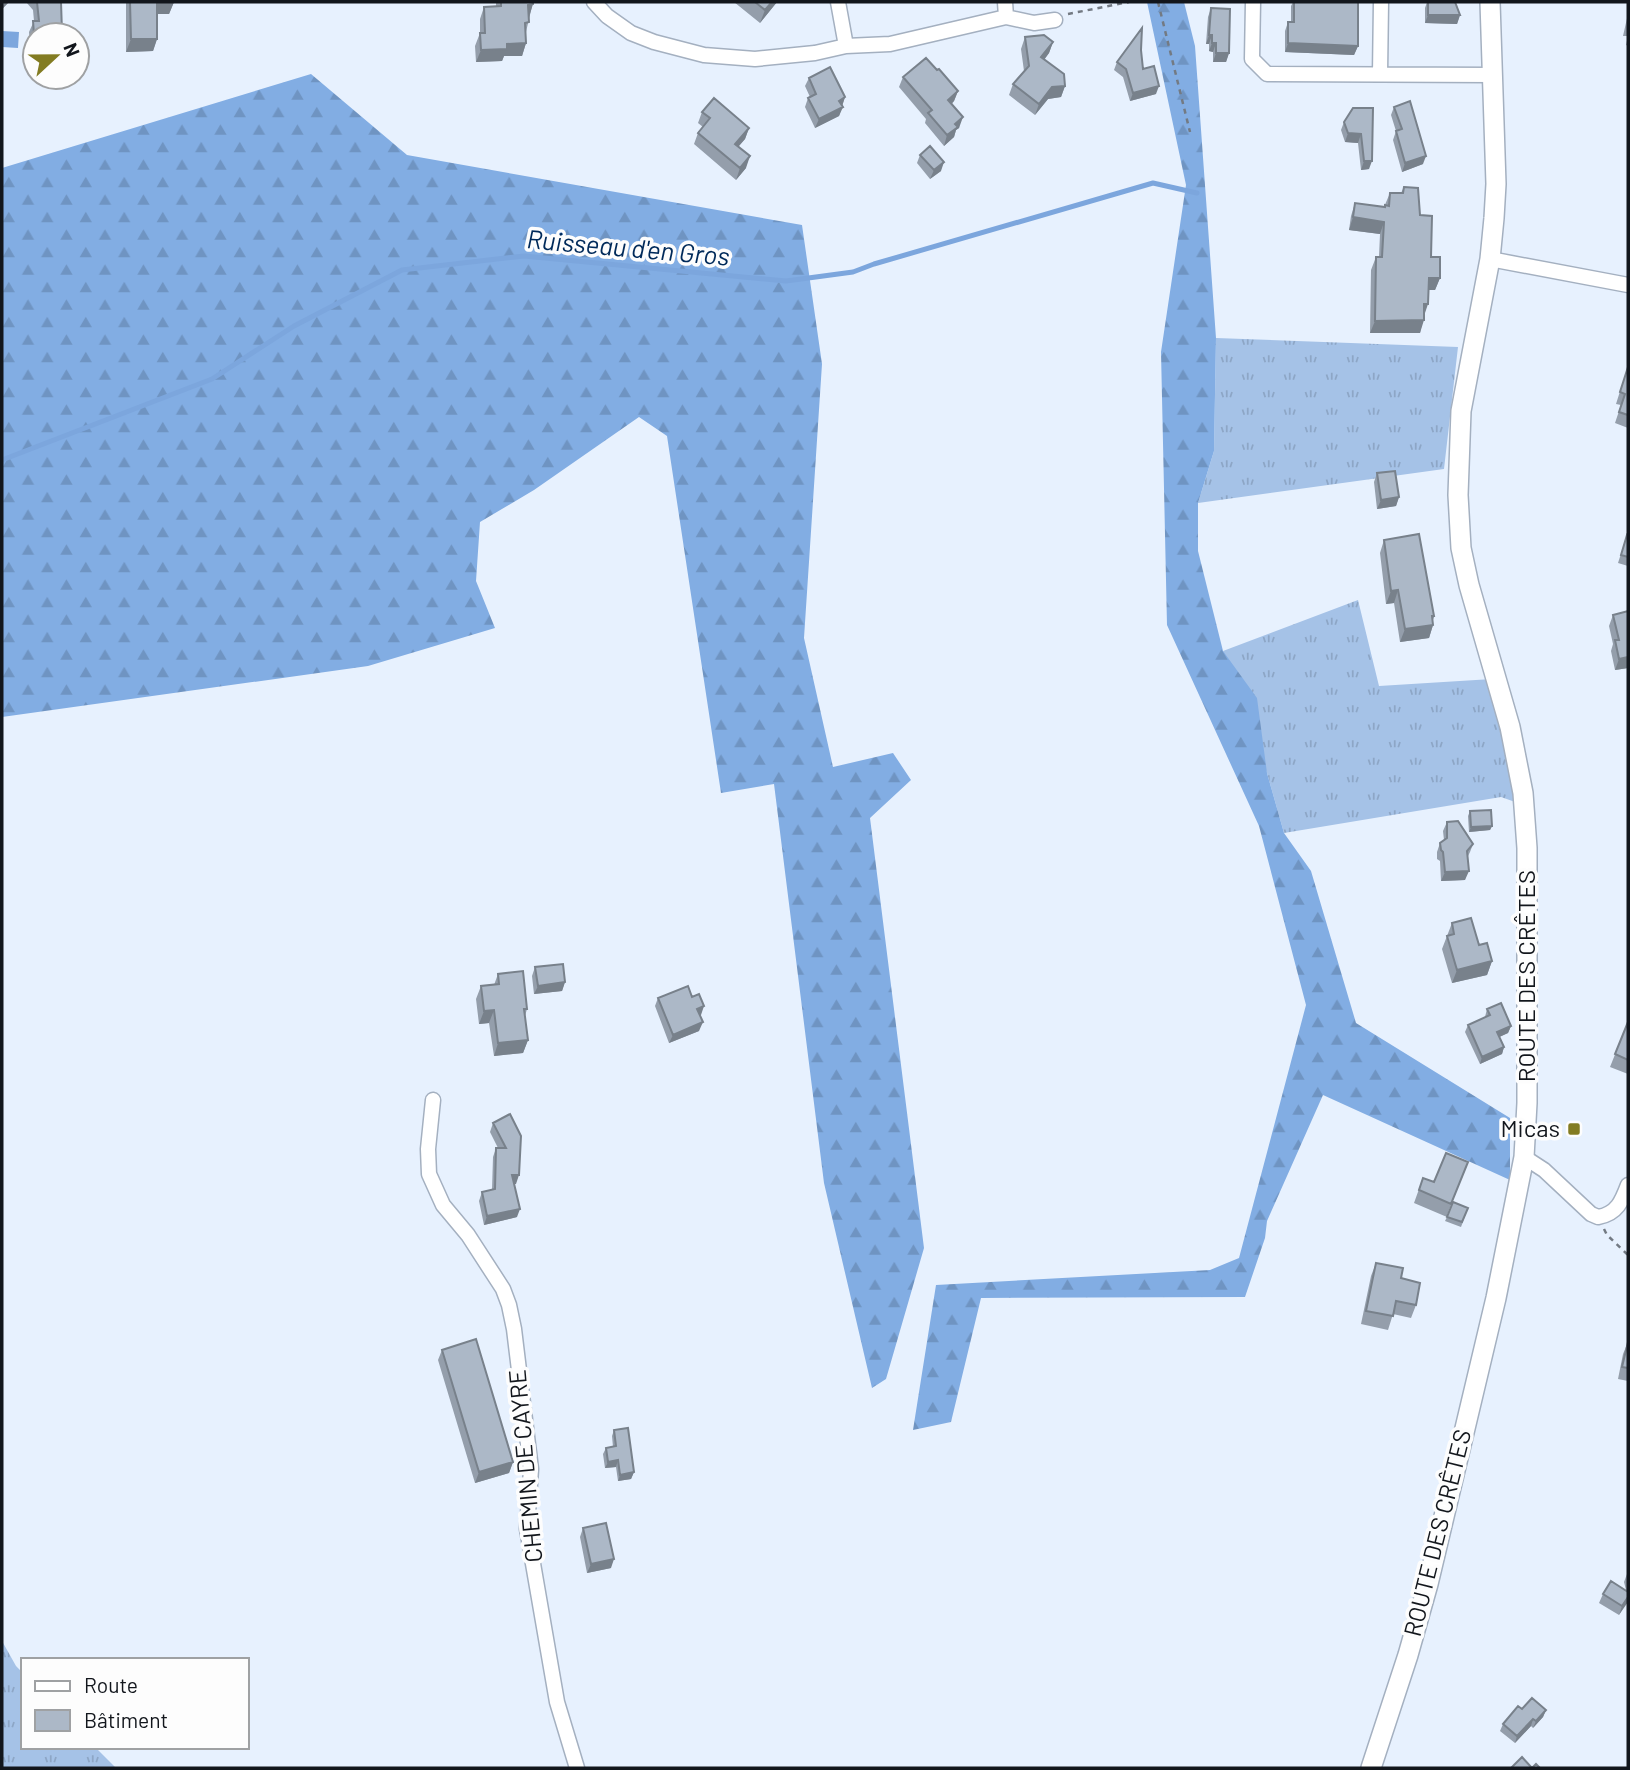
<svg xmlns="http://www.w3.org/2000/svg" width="1630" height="1770" font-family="Barlow,sans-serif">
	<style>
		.grass { fill: url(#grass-tufts) }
		.forest { fill: url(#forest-firs) }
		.water { fill: #7ca6dd }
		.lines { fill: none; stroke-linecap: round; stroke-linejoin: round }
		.stream { stroke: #7ca6dd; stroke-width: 5 }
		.street-casing { stroke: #a4b0c0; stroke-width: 17 }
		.secondary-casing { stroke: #a4b0c0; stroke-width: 22 }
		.path { stroke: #737a83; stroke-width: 2.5; stroke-dasharray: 5 5; stroke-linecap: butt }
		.street { stroke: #fff; stroke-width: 14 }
		.secondary { stroke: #fff; stroke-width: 19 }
		.wall { fill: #949eab }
		.shaded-wall { fill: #78818b }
		.building { fill: #acb8c7; stroke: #78818b; stroke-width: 2 }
		.poi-dot { fill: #837c22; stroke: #fdfdfd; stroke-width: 2.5 }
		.labels { text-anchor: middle; stroke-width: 7; stroke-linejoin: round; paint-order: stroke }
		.street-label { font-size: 24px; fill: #12161c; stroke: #fdfdfd }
		.poi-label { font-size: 24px; fill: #12161c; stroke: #fdfdfd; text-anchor: end }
		.water-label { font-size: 26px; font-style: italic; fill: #002a5a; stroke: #fdfdfd }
	</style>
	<defs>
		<pattern id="grass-tufts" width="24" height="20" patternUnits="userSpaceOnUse" patternTransform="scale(1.75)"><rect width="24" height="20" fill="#a5c2e7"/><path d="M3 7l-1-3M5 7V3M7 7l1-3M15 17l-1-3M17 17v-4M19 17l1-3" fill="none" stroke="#8da6c6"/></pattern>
		<pattern id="forest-firs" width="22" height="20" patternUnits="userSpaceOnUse" patternTransform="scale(1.75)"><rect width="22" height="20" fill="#82ade3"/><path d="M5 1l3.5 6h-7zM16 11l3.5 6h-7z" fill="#6f94c2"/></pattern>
	</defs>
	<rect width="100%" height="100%" fill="#e7f1fe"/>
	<path class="grass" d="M1216,338L1458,347L1444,469L1198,503L1214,451Z
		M1358,600L1379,686L1492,679L1518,803L1501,797L1284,833L1267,773L1223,651Z
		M2,1641L16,1666L23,1673V1747H95L116,1768H2Z"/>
	<path class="forest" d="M1147,2H1184L1195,46L1216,338L1214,451L1198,503V551L1223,651L1257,698L1267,773L1284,833L1311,871L1356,1023L1510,1118V1180L1323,1095L1267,1221L1265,1238L1245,1297L981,1298L951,1422L913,1430L936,1285L1210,1270L1239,1258L1306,1005L1259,826L1167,625L1161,352L1186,185Z
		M311,74L407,155L802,225L822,364L804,638L833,767L893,753L911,780L870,818L924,1248L886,1379L872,1388L824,1183L774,784L721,793L667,436L639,417L534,490L480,522L476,581L495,628L368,666L2,717V168Z"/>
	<path class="water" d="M2,31L19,32L18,48L2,47Z"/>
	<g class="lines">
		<path class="stream" d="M2,460L212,379L294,326L402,270L524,256L786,281L853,272L874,264L1153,183L1197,193"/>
		<defs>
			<path id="street" d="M594,2L607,16L631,33L654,42L704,55L755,59L815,53L846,46L890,44L1006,17L1034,23L1055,20
				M838,2L846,46
				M1005,2L1006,17
				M1253,2L1252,59L1267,74L1492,75
				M1380,74L1381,2
				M1490,259L1628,285
				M433,1100L428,1149L429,1174L443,1205L468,1235L503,1289L509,1305L514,1329L531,1469L527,1529L557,1702L577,1768
				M1524,1157L1544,1170L1591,1214L1598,1217C1617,1214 1622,1201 1628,1185"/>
			<path id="secondary" d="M1371,1768L1408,1655L1428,1584L1496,1298L1524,1157L1527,1103V848L1523,793L1510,727L1469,585L1461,548L1458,495L1461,411L1490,259L1494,218L1496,184L1490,2"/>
		</defs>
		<use href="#street" class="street-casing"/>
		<use href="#secondary" class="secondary-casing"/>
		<path class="path" d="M1158,2L1190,132
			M1068,14L1129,2
			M1604,1229L1607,1235L1628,1255"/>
		<use href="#street" class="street"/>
		<use href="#secondary" class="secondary"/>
	</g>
	<path class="wall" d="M2,2H61L62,32L61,35H35L30,45L29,32L34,21L33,10L26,2L8,3L2,9Z
		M126,2H174L169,14H157V39L153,51L126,52Z
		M496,2H533L526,32V43L522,56H504L502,61L476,62L475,46L480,33V19L484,7L496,6Z
		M734,2H777L760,23Z
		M1293,2H1358V46L1354,55L1285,52V31L1288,22H1291V6Z
		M1427,2L1460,15L1457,24L1425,23V8Z
		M1211,8L1229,53L1226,62H1213V52L1209,51V44H1206L1208,17Z
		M1628,14V46L1626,45L1628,36H1623Z
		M1025,37L1053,42L1049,53L1044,60L1065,86L1061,97L1048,99L1035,115L1009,95L1013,84L1024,71L1021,49Z
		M1141,50L1143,69L1156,94L1130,101L1123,77L1114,70L1117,62Z
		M937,70L958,91L954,101L952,104L959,128L956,130L954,137L944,146L925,123L926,119L899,87L903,77Z
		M809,78L845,97L839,116L815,128L805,107L808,98L810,97L805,86Z
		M1394,107L1423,164L1402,172L1393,140L1396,131L1391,115Z
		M1373,108L1369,169L1361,170L1358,143L1345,142L1341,130L1344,122Z
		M702,112L749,128L745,139L738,147L746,168L736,180L694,144L698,133L703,127L698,123Z
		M920,155L941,171L930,179L917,163Z
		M1404,187L1420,215L1431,257L1440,278L1435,290H1429L1420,333H1370L1371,270L1376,257H1379L1380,234L1349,230L1351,216L1355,203L1384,207L1390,193H1401Z
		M1628,366V428L1615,423L1621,405L1616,404Z
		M1377,473L1399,497L1396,506L1377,509L1374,482Z
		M1627,535L1628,536V566L1618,563Z
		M1384,540L1434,616L1433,620V625L1429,638L1400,642L1394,603L1386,604L1380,553Z
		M1628,611V668L1615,670L1611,651L1613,644L1609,626L1613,615Z
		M1470,811L1492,826L1490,830L1469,832L1468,816Z
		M1447,822L1473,844L1470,852L1468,856L1465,880L1441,881L1440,861L1437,859V852L1440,843L1444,840L1443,831Z
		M1452,923L1479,945L1492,961L1487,975L1452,983L1442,949Z
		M535,967L565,982L562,991L534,994L532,976Z
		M498,974L527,1009L525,1016L528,1040L523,1053L494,1056L489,1023L479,1024L476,999L481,986L494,985Z
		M658,998L701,1015H700L699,1031L669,1043L655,1006Z
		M1487,1009L1511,1026L1508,1033L1499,1037L1504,1047L1502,1054L1480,1064L1465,1032L1468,1025L1485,1017Z
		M1628,1022V1074L1610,1067Z
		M510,1114L516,1184H514L517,1217L484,1225L479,1201L482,1192L492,1190L493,1157L496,1148H498L490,1132L493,1123Z
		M1468,1162L1447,1215L1468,1208L1461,1227L1445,1221L1447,1217L1414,1203L1423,1178L1434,1182Z
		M1376,1263L1401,1278L1416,1305L1411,1318L1393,1314L1388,1330L1361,1324L1371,1276Z
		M1628,1342V1381L1618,1379L1623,1354Z
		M442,1350L513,1462L509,1473L475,1483L438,1360Z
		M614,1430L634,1472L631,1479L618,1481L616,1467L605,1468L603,1454L606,1448L613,1447L612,1436Z
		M583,1528L611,1568L587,1573L580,1537Z
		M1627,1574L1628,1575V1599L1619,1615L1599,1603L1603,1594L1626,1590L1624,1582Z
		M1522,1709L1546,1710L1543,1717L1533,1728L1531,1726L1515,1743L1500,1731L1503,1724Z"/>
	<path class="shaded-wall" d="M4,2H26L8,3L2,9Z
		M157,2H174L169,14H152Z
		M772,2H777L760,23L765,10Z
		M533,4L529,17L528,5Z
		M1428,15H1460L1457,24L1425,23Z
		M62,32L61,35H35V45H30L34,34Z
		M1209,35H1212L1209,44H1206Z
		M131,39H157L153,51L126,52Z
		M1053,42L1049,53L1037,69L1041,57Z
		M526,43L522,56H504L502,61L476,62L481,50L507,44Z
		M1212,43H1216L1213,52L1209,51Z
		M1288,43L1358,46L1354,55L1285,52Z
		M1216,53H1229L1226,62H1213Z
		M1065,86L1061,97L1048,99L1035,115L1039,104L1052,87Z
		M1159,86L1156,94L1130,101L1133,93Z
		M958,91L954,101L944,110L948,100Z
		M845,97L842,106L839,101Z
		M843,107L839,116L815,128L819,119Z
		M963,117L959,128L956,130L954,137L944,146L947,135L955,124Z
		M749,128L745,139L731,155L735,144Z
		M1348,133L1361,134L1358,143L1345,142Z
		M750,156L746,168L736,180L740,168Z
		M1426,156L1423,164L1402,172L1405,163Z
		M1364,161H1372L1369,169L1361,170Z
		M944,162L941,171L930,179L934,170Z
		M1353,217L1384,222L1380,234L1349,230Z
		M1429,278H1440L1435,290H1424Z
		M1424,304H1428L1424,316Z
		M1424,320L1420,333H1370L1375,321Z
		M1399,497L1396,506L1377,509L1381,500Z
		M1398,590L1394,603L1386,604L1391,591Z
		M1432,616H1434L1431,625H1433L1429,638L1400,642L1405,629Z
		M1628,657V668L1615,670L1619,659Z
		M1492,826L1490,830L1469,832L1471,827Z
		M1469,871L1465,880L1441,881L1445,872Z
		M1492,961L1487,975L1452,983L1457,970Z
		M565,982L562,991L534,994L538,986Z
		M704,1006L701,1015L694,1017L697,1009Z
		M494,1010L489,1023L479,1024L484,1011Z
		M703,1022L699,1031L669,1043L673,1035Z
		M1511,1026L1508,1033L1495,1039L1497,1032Z
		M528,1040L523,1053L494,1056L498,1043Z
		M1504,1047L1502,1054L1480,1064L1482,1057Z
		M512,1175H519L516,1184H509Z
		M520,1209L517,1217L484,1225L487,1216Z
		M618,1460L616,1467L605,1468L608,1462Z
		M513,1462L509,1473L475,1483L479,1472Z
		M634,1472L631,1479L618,1481L620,1475Z
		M614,1559L611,1568L587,1573L591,1564Z
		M1628,1597V1602L1619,1615L1622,1606Z
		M1546,1710L1543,1717L1533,1728L1536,1721Z
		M1533,1719L1531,1726L1515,1743L1517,1736Z"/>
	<path class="building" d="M37,2H61L62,32L34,34L33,21H39Z
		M130,2H157V39H131Z
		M501,2H533V4L528,5L529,22L525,23L526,43L507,44V49L481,50L480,33H485L484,7L501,6Z
		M755,2H772L765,10Z
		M1294,2H1358V46L1288,43V22H1294Z
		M1428,2H1455L1460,15H1428Z
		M1211,8L1230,9L1229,53H1216V43H1212V35H1209Z
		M1142,28L1141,50L1143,69L1154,66L1159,86L1133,93L1126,69L1117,62Z
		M1044,35L1053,42L1041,57L1064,74L1065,86L1052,87L1039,104L1013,84L1029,66L1025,37Z
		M926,58L937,70L939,69L958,91L948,100L963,117L955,124L958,127L947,135L928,113L932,110L903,77Z
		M830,67L845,97L839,101L843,107L819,119L808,98L816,94L809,78Z
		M714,98L749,128L735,144L750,156L740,168L698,133L710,118L702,112Z
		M1410,101L1426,156L1405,163L1396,131L1402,129L1394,107Z
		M1353,108H1373L1372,161H1364L1361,134L1348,133L1344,122Z
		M930,146L944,162L934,170L920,155Z
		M1404,187L1418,188L1420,215L1432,216L1431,257H1440V278H1429L1428,304H1424V320L1375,321L1376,257H1382L1384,222L1353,217L1355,203L1385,207V205L1389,206L1390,193H1403Z
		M1628,367V415L1619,412L1625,394L1620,392Z
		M1395,471L1399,497L1381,500L1377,473Z
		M1419,534L1434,616H1432L1433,625L1405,629L1398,590L1391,591L1384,540Z
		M1627,535L1628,536V557L1621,555Z
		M1628,611V657L1619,659L1615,640H1619L1613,615Z
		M1491,810L1492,826L1471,827L1470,811Z
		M1458,821L1473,844L1467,851L1469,871L1445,872L1443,852L1441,850L1440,843L1447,838V822Z
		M1471,918L1479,945L1487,943L1492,961L1457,970L1447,936L1454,934L1452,923Z
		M563,964L565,982L538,986L535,967Z
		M523,971L527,1009H524L528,1040L498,1043L494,1010L484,1011L481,986L499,984L498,974Z
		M688,986L692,997L699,994L704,1006L697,1009L703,1022L673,1035L658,998Z
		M1501,1003L1511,1026L1497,1032L1504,1047L1482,1057L1468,1025L1490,1015L1487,1009Z
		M1628,1022V1060L1615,1054Z
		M510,1114L521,1136L519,1175H512L520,1209L487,1216L482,1192L495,1189L496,1148H506L493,1123Z
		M1446,1153L1468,1162L1451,1204L1419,1190L1423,1178L1434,1182Z
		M1453,1202L1468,1208L1462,1222L1447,1217Z
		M1376,1263L1403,1268L1401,1278L1420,1283L1416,1305L1396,1301L1393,1316L1366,1311Z
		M476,1339L513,1462L479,1472L442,1350Z
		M1628,1342V1368L1622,1367Z
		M628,1428L634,1472L620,1475L618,1460L608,1462L606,1448L616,1446L614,1430Z
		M606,1523L614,1559L591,1564L583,1528Z
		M1611,1581L1628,1592V1597L1622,1606L1603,1594Z
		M1532,1698L1546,1710L1536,1721L1533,1719L1517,1736L1503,1724L1518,1706L1522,1709Z
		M1522,1757L1532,1768L1536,1764L1540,1768H1511Z"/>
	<rect class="poi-dot" x="1567" y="1122" width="14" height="14" rx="3.5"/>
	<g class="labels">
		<g class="street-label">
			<text transform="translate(1527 976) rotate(-90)" y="8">ROUTE DES CRÊTES</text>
			<text transform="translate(526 1466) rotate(-95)" y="8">CHEMIN DE CAYRE</text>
			<text transform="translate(1438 1533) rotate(-76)" y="8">ROUTE DES CRÊTES</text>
		</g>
		<g class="poi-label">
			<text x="1560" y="1137">Micas</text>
		</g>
		<g class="water-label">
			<text transform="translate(628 248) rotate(5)" y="9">Ruisseau d'en Gros</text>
		</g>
	</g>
	<rect width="1630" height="1770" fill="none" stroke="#12161c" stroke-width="7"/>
	<rect x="21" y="1658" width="228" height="91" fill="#fdfdfd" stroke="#9fa1a3" stroke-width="2"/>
	<rect x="35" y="1681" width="35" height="10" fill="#ffffff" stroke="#9fa1a3" stroke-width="2"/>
	<text x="84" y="1693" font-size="21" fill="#12161c">Route</text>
	<rect x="35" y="1710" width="35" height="21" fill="#acb8c7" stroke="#9fa1a3" stroke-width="2"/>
	<text x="84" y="1728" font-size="21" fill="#12161c">Bâtiment</text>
	<g transform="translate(56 56) rotate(68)"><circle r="33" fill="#fdfdfd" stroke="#9fa1a3" stroke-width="2"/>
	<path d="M0-5L12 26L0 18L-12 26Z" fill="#837c22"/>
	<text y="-10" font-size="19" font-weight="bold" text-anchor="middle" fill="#12161c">N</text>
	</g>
</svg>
